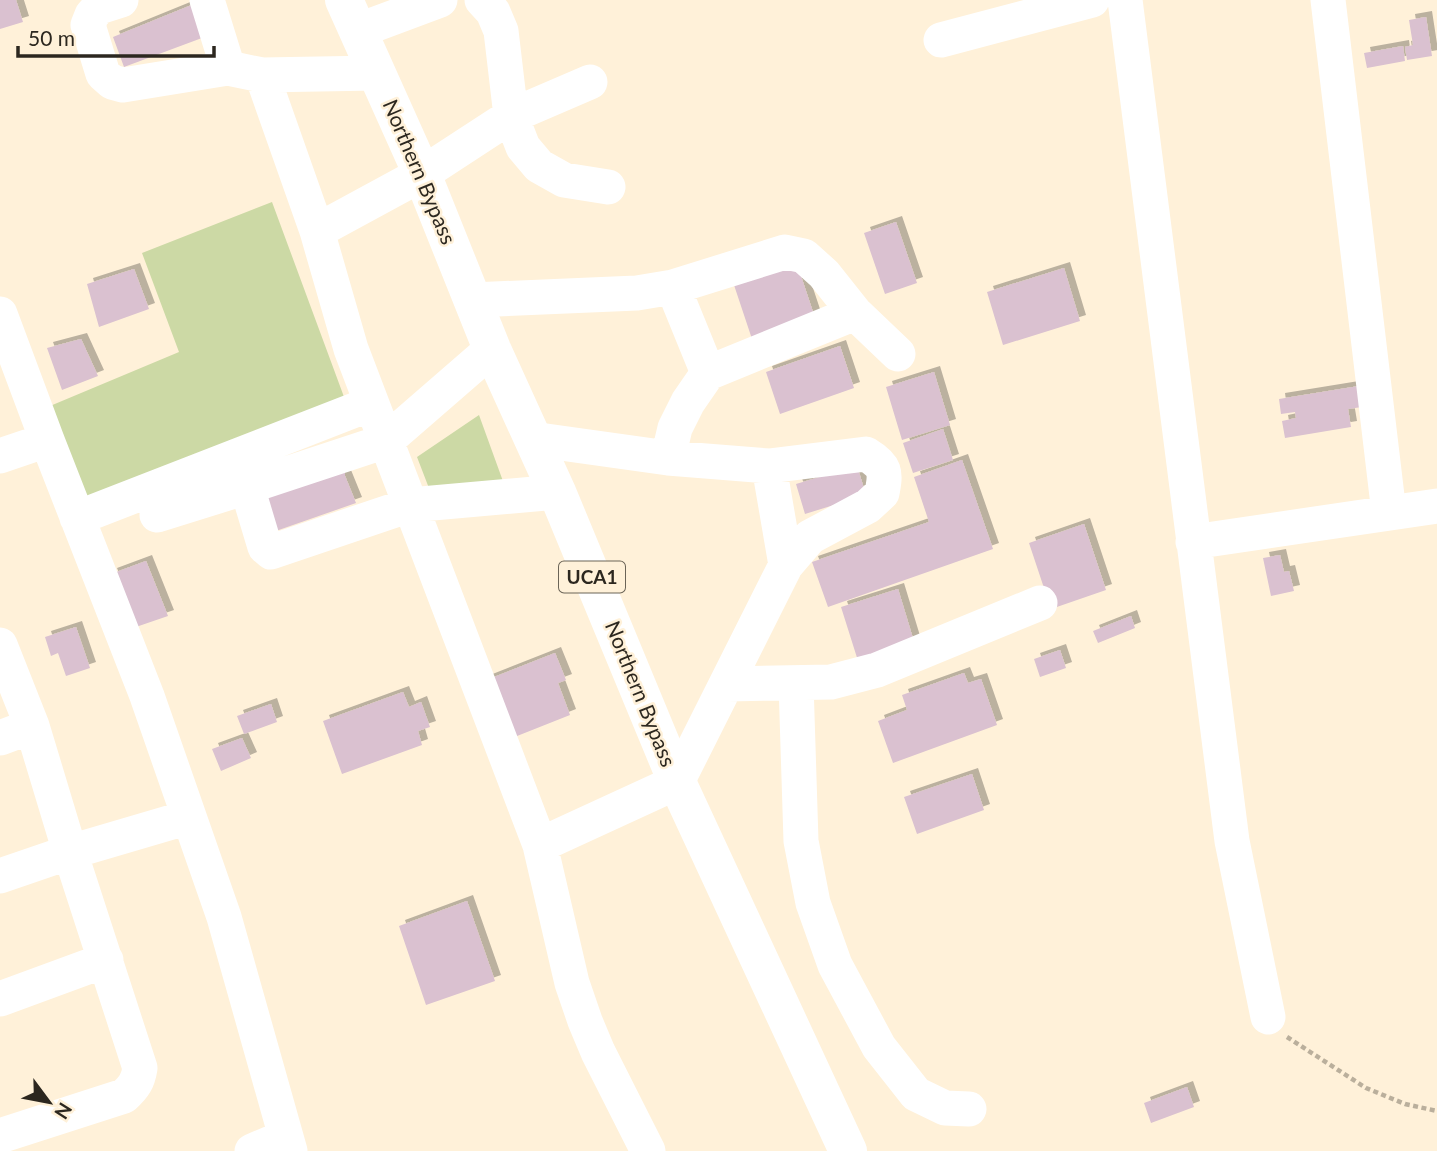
<svg xmlns="http://www.w3.org/2000/svg" width="1437" height="1151" font-family="Lato,sans-serif">
	<style>
		.green { fill: #ccd9a5 }
		.building { fill: #dac1d0; filter: url(#shadow) }
		.lines { fill: none; stroke-linecap: round; stroke-linejoin: round }
		.path { stroke: #baaf9c; stroke-width: 4.5; stroke-dasharray: 5 3.5; stroke-linecap: butt }
		.minor { stroke: #fff; stroke-width: 35 }
		.major { stroke: #fff; stroke-width: 38 }
		.labels { text-anchor: middle; stroke-width: 5; stroke-linejoin: round; paint-order: stroke }
		.shield { fill: #fff1d9; stroke: #6b6457; stroke-width: 2 }
		.shield-label { font-size: 19px; font-weight: bold; fill: #2c271f }
		.street-label { font-size: 21px; fill: #2c271f; stroke: #fff1d9 }
	</style>
	<defs>
		<filter id="shadow"><feDropShadow dx="6" dy="-6" stdDeviation="0" flood-color="#0004"/></filter>
	</defs>
	<rect width="100%" height="100%" fill="#fff1d9"/>
	<path class="green" d="M272,202L347,405L87,505L50,406L179,352L142,253Z
		M479,415L504,484L432,496L417,457Z"/>
	<path class="building" d="M0,0H16L23,22L0,29Z
		M199,2L210,35L124,67L113,37Z
		M1426,17L1432,56L1407,60L1405,47L1413,45L1409,20Z
		M1403,46L1405,61L1367,68L1364,53Z
		M896,222L917,283L885,294L864,233Z
		M796,261L816,321L753,342L733,282Z
		M1064,268L1080,321L1003,345L987,292Z
		M134,269L149,309L99,327L87,284Z
		M81,339L98,376L62,390L47,348Z
		M840,346L854,388L780,414L766,372Z
		M934,372L950,425L902,440L886,387Z
		M1359,386L1362,407L1348,409L1351,427L1285,438L1282,421L1296,418L1295,412L1281,414L1279,399Z
		M943,429L953,460L913,473L903,443Z
		M962,460L993,549L828,607L812,562L929,522L914,477Z
		M857,466L866,495L805,514L796,484Z
		M345,472V476L356,503L273,532L263,499Z
		M1084,524L1106,590L1051,609L1029,543Z
		M1280,555L1284,572L1289,571L1294,591L1271,596L1263,558Z
		M146,561L168,616L133,628L111,574Z
		M898,589L915,645L859,664L841,607Z
		M1131,616L1135,628L1098,643L1093,631Z
		M76,627L90,668L66,676L58,653L51,656L45,637Z
		M1060,650L1066,668L1040,677L1034,659Z
		M555,653L566,680L558,683L570,715L507,740L484,681Z
		M964,673L968,683L981,679L997,725L893,763L878,721L907,710L902,695Z
		M403,692L409,707L421,702L430,727L418,731L422,745L342,774L323,721Z
		M271,704L277,722L244,734L237,716Z
		M242,738L251,758L221,771L212,749Z
		M972,774L984,810L917,834L904,797Z
		M467,901L495,981L426,1005L399,926Z
		M1187,1087L1194,1107L1151,1123L1144,1103Z"/>
	<g class="lines">
		<path class="path" d="M1287,1037L1366,1088L1405,1104L1437,1111"/>
		<path class="minor" d="M121,0L99,7L92,15L88,25L103,74L112,82L123,85L228,68
			M207,0L228,68L262,75L317,231L351,349L540,845L572,983L585,1021L598,1052L648,1151
			M482,0L493,12L501,31L511,116L523,147L539,166L564,180L608,187
			M1125,0L1232,841L1268,1017
			M1328,0L1389,513
			M357,31L440,0
			M941,40L1092,0
			M262,75L376,73
			M317,231L422,174L511,116L590,82
			M673,287L708,373
			M472,300L637,293L673,287L785,252L804,256L824,274L855,313L898,354
			M0,314L47,440L147,696L224,917L290,1151
			M492,349L386,441L247,487L265,547L271,552L410,505L557,492
			M532,439L668,458L769,466L866,454C886,466 886,472 882,493L868,506L810,537L786,565L677,782L540,845
			M0,456L47,440
			M668,458L675,428L688,402L708,373L855,313
			M769,466L786,565
			M157,515L247,487
			M77,518L360,408L371,402
			M1193,542L1437,506
			M0,645L32,726L70,852L140,1068C138,1081 134,1087 124,1096L0,1136
			M796,683L801,841L813,903L835,965L879,1047L916,1094L945,1108L969,1109
			M727,684L831,682L877,670L1040,603
			M0,738L32,726
			M0,876L70,852L189,817
			M0,999L106,960
			M252,1151L285,1137"/>
		<path class="major" d="M344,0L422,174L492,349L557,492L677,782L848,1151"/>
	</g>
	<g class="labels">
		<rect class="shield" x="559" y="561.5" width="66" height="31" rx="5"/>
		<g class="shield-label">
			<text x="592" y="584">UCA1</text>
		</g>
		<g class="street-label">
			<text transform="translate(419 172) rotate(67)" y="7">Northern Bypass</text>
			<text transform="translate(640 694) rotate(68)" y="7">Northern Bypass</text>
		</g>
	</g>
	<g transform="translate(49 1102) rotate(122)" stroke="#fff1d9" stroke-width="5" paint-order="stroke">
	<path d="M0-5L12 26L0 18L-12 26Z" fill="#2c271f"/>
	<text y="-10" font-size="19" font-weight="bold" text-anchor="middle" fill="#2c271f">N</text>
	</g>
	<path d="M18 46v10h196v-10" fill="none" stroke="#2c271f" stroke-width="3.5"/>
	<text x="28" y="46" font-size="21" fill="#2c271f" stroke="#fff1d9" stroke-width="5" paint-order="stroke">50 m</text>
</svg>
